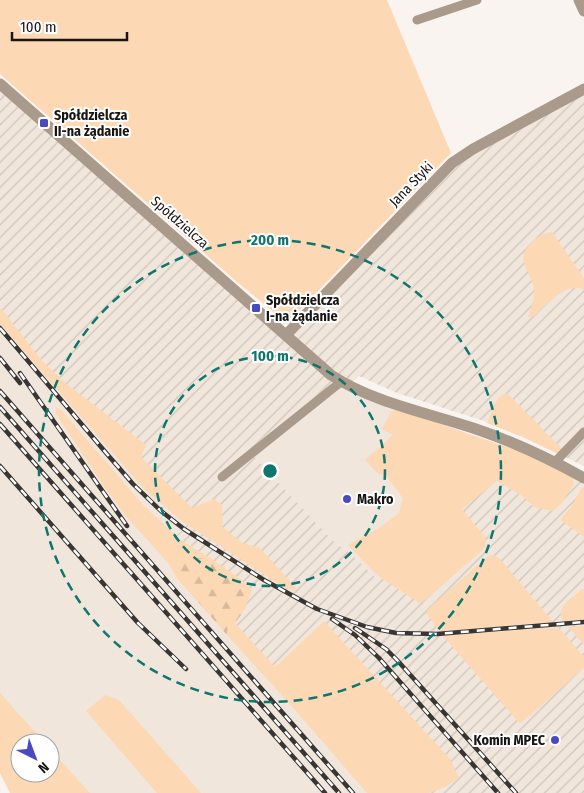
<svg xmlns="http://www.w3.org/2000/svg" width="584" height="793" font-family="'Fira Sans Condensed',sans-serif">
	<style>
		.built { fill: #f1e6db }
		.industrial { fill: url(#industrial-furrows) }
		.green { fill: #fcd8b5 }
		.forest { fill: url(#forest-firs) }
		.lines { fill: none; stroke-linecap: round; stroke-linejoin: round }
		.minor { stroke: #aa9a8b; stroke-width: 9 }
		.tertiary { stroke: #aa9a8b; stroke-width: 11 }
		.rail-casing { stroke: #383533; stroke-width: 4.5 }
		.rail { stroke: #fff; stroke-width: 2.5; stroke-dasharray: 8; stroke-linecap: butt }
		.ring { fill: none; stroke: #0f766e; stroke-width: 2.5; stroke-dasharray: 9 6 }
		.poi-dot { fill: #494ac0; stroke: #fff; stroke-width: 2 }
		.labels { text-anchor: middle; stroke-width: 4; stroke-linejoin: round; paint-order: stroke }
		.poi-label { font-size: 14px; font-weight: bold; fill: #181614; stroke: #fff; text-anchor: start }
		.street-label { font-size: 14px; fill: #181614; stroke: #fff }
		.centre { fill: #0f766e; stroke: #fff; stroke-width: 2.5 }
		.ring-label { font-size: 15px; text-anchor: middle; font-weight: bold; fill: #0f766e; stroke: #fff; stroke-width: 4; stroke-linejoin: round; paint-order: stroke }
	</style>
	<defs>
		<pattern id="industrial-furrows" width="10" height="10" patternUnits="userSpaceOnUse" patternTransform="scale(1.25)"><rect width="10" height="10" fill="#f1e6db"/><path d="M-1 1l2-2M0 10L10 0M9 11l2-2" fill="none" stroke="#cec5bb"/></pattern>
		<pattern id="forest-firs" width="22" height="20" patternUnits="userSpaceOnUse" patternTransform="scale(1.25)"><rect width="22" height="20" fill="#fcd8b5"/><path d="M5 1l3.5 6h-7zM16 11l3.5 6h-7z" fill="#d7b99b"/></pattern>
	</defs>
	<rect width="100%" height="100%" fill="#f9f4ef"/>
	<path class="built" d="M0,316L188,523L163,549L386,793H82L50,757V743H37L0,702Z
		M342,381L492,463L504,475L376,578L350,553L333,541L252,454Z"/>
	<path class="industrial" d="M0,84L286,335L441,174L584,89V466L523,437L481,420L397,393L359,376L348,386L341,382L252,454L333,541L350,553L375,577L504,475L584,478V793H386L163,549L188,524L0,316Z"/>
	<path class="green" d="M0,0H387L451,153L287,323L236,281L0,74Z
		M552,232L584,278V290C567,280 545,307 533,317H528C531,309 535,298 534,290C532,271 513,261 531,243C536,237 544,233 552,232Z
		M0,307L42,361L68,385L146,445L141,457L192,508L214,499L222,505L223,527L242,543L260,548L296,588L294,591L277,583L183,522L144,489L0,324Z
		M504,394H508L564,451L560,455L523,437L487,423L498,398Z
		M56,407L62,411L144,506L181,540L212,559L185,557L169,564L126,516L105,488L56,414Z
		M395,410H400L527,454L572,477L574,484L561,504L552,511L534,507L521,495L497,481L462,509L486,538L485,548L423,602L419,603L378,576L348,545L379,528L399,513L403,498L386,476L377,473L365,460L393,435L382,429L391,412Z
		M584,487V537L560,520L571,507L581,489Z
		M494,555L500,559L554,623L439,631L426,613L428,609L488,556Z
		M582,589H584V619L563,621C555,606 572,599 582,589Z
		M324,621L450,759L459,778L445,787L429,793H367L295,710L227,635V630L235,623L275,667Z
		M584,626V645L568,627Z
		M558,627L584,657V668L520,724L443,636Z
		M0,693L45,743H20V773H50V749L90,793H10L0,773Z
		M105,695L119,700L201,793H157L86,711Z"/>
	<path class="forest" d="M185,557L212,559L242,580L252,590L244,611L235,623L227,630V635L176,577L169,564Z"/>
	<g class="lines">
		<path class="minor" d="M417,20L477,0
			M555,462L584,432
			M222,477L342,381"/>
		<path class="tertiary" d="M579,0L584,11
			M0,84L331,375C374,403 428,413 476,429C514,442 550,459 584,478
			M286,335L452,163L473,149L584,89"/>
		<defs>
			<path id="rail" d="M0,328L107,454L133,484L161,511L184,529L264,580L317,609L367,627L396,633L437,634L584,622
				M0,358L20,383
				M20,373L127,526
				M0,391L353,793
				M0,407L339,793
				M0,424L325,793
				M0,466L138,623L186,669
				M332,619L355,635L379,658L498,793
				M355,628L386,649L397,660L516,793"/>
		</defs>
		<use href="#rail" class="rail-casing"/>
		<use href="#rail" class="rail"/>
	</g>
	<g class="ring">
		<circle cx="270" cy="471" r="115"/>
		<circle cx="270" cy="471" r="231"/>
	</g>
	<g class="poi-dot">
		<rect x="39" y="118" width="10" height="10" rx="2.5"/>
		<rect x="251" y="303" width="10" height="10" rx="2.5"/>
		<circle cx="347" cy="499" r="5"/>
		<circle cx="555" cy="740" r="5"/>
	</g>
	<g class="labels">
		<g class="poi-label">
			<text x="54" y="120">Spółdzielcza<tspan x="54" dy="16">II-na żądanie</tspan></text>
			<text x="266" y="305">Spółdzielcza<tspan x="266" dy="16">I-na żądanie</tspan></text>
			<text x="357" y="504">Makro</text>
			<text x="545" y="745" text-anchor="end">Komin MPEC</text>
		</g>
		<g class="street-label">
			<text transform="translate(411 184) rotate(-46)" y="5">Jana Styki</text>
			<text transform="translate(180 222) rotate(41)" y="5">Spółdzielcza</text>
		</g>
	</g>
	<circle cx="270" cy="471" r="8" class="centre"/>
	<g class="ring-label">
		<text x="270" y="245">200 m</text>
		<text x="270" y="361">100 m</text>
	</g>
	<g transform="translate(35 758) rotate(138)"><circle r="24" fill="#ffffff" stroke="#a3a2a1"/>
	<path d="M0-4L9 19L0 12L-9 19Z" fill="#494ac0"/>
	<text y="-8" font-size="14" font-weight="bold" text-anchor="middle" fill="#181614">N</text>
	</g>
	<path d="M12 32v8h115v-8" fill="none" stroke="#181614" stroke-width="2.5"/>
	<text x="20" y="32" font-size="15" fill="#181614" stroke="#ffffff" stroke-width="4" paint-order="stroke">100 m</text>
</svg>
